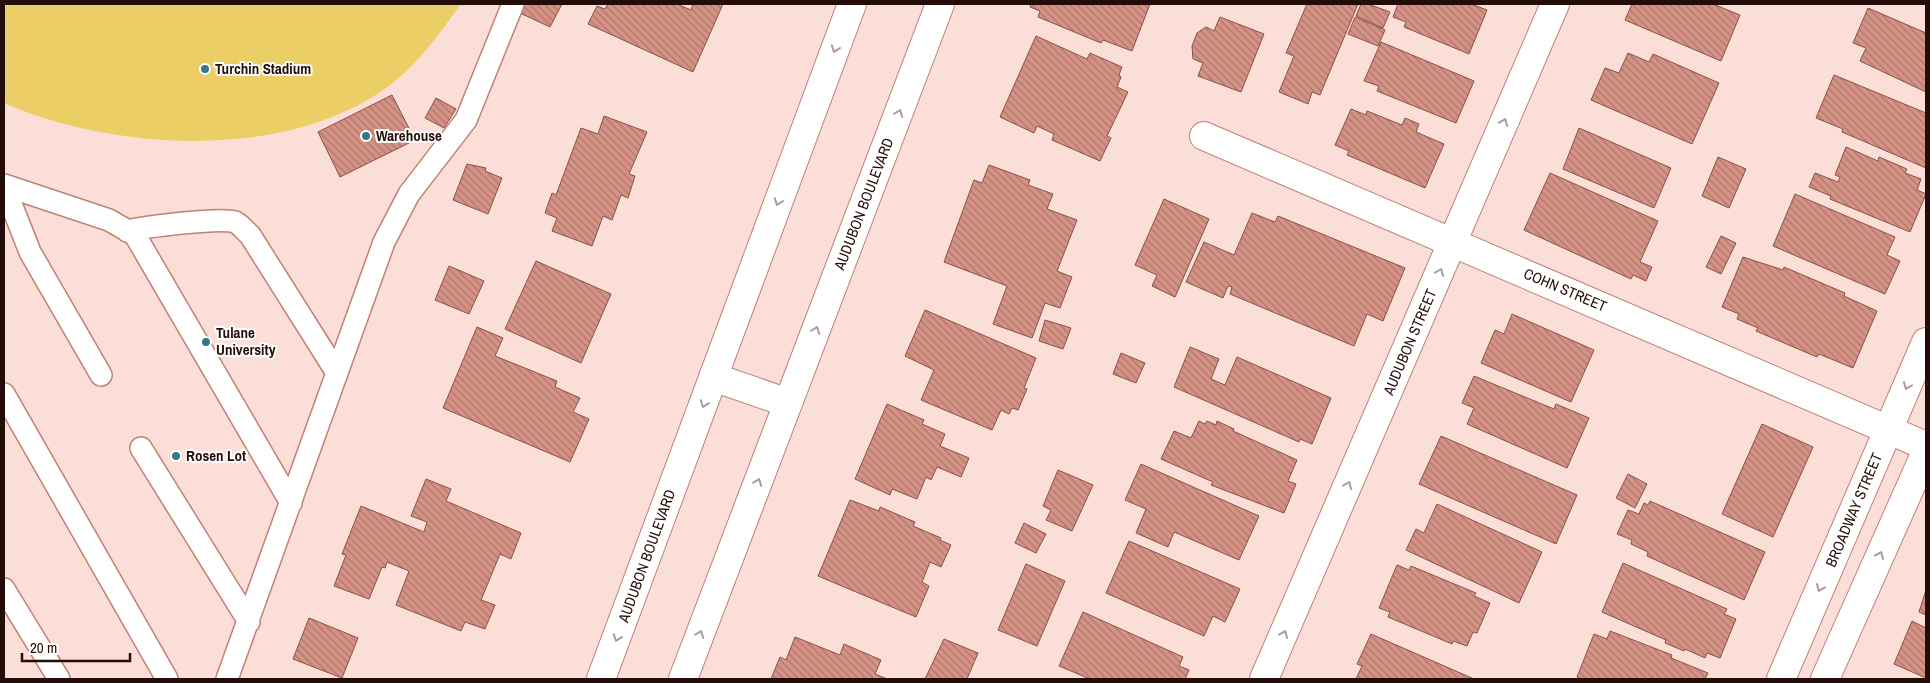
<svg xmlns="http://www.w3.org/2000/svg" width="1930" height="683" font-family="'Archivo Narrow',sans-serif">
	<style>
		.pitch { fill: #ecce67 }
		.building { fill: url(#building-back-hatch); stroke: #8b5043 }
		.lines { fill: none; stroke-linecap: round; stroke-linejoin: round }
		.service-casing { stroke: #c18173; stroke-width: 24 }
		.minor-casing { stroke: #c18173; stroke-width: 30 }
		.tertiary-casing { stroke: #c18173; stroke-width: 30 }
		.service { stroke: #fff; stroke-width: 21 }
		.minor { stroke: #fff; stroke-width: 28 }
		.tertiary { stroke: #fff; stroke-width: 28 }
		.oneway { stroke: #a79e9c }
		.poi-dot { fill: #347987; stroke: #fff; stroke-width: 2 }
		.labels { text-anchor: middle; stroke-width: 4; stroke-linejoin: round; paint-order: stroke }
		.poi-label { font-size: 15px; font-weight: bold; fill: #240d08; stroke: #fff; text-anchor: start }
		.street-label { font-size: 15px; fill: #240d08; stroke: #fff }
	</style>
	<defs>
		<pattern id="building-back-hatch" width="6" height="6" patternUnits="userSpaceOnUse" patternTransform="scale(1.25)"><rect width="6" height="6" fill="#d59385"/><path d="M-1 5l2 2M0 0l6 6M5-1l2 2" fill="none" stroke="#ad766b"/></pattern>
	</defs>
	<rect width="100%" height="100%" fill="#faded7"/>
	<path class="pitch" d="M4,4H461C439,34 417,66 386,88C285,161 113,151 4,103Z"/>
	<path class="building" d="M524,4H562L550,27L520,13Z
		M608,4H677L691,10L693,4H723L693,72L588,24L597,6L605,9Z
		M1031,4H1150L1132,51L1103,40L1101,43L1038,17L1040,11L1030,7Z
		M1307,4H1358L1320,95L1312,92L1308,104L1279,92L1294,56L1286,53Z
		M1361,4H1368L1390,12L1383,28L1356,16Z
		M1398,4H1471L1487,10L1469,54L1404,27L1406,22L1393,17Z
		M1632,4H1713L1740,15L1721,61L1625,20Z
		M1868,8L1926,33V92L1860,61L1866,48L1853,43Z
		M1220,17L1264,34L1241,92L1198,76L1203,63L1193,59L1192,46L1197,33L1206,27L1214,31Z
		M1355,17L1385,30L1378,46L1348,34Z
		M1036,36L1087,59L1090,53L1122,67L1119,75L1121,77L1117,87L1128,92L1107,136L1111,138L1100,161L1052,140L1054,134L1037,126L1034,133L1000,117Z
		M1381,42L1474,81L1456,123L1377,91L1379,86L1364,81Z
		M1628,53L1649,62L1653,54L1719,83L1692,144L1591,100L1605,68L1619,73Z
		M1834,75L1926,113V168L1842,132L1843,129L1816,118Z
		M392,95L415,140L340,177L318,132Z
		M436,98L456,109L444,128L425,118Z
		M1351,109L1366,115L1367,111L1402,125L1405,118L1419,124L1416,132L1444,144L1425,188L1347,155L1349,151L1335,145Z
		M604,116L647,132L629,174L635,176L628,198L621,195L612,220L603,216L592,246L552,231L557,218L545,213L552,193L556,195L581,128L598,134Z
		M1579,128L1671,168L1654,208L1563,169Z
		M1846,147L1878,161L1879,157L1907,169L1905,173L1921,179L1917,190L1926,194L1910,232L1830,199L1831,196L1809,187L1815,173L1838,182L1840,177L1835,175Z
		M1718,157L1746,169L1729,208L1702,196Z
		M467,164L486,168L485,171L502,178L488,214L453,200Z
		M989,165L1030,180L1028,185L1053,194L1047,209L1077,220L1057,271L1072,277L1060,308L1045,303L1032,338L993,324L1007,286L944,262L974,180L982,183Z
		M1550,173L1658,221L1640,262L1652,267L1646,281L1633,275L1631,279L1524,230Z
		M1795,194L1895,237L1887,255L1900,261L1885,294L1773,246Z
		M1164,199L1209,219L1175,297L1152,286L1157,275L1135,265Z
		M1252,213L1275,222L1278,216L1405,268L1383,321L1367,314L1354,346L1230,294L1232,287L1228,286L1223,298L1186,282L1204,242L1234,255Z
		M1721,236L1736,243L1721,274L1706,267Z
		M1743,257L1783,270L1784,267L1845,293L1844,296L1877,311L1853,368L1819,354L1817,357L1756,331L1758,328L1737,319L1739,314L1722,307Z
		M536,261L611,294L581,363L505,329Z
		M449,266L484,281L469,314L435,300Z
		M925,310L1036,358L1024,388L1027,389L1018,410L1012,408L1009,414L1001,410L992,430L921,400L934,370L905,356Z
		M1512,314L1594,350L1571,402L1481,363L1495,330L1504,334Z
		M1045,320L1071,328L1063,349L1039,341Z
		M477,327L503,338L495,356L557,381L555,387L580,398L573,412L589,419L570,462L443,408Z
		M1190,347L1219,359L1211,379L1225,385L1237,357L1331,398L1312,444L1300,439L1299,442L1174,387Z
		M1121,353L1145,363L1136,383L1113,374Z
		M1474,376L1554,409L1556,404L1589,418L1567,468L1467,424L1474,408L1462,403Z
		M887,404L924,420L922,424L945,434L940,446L969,458L961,477L937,467L931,480L926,477L917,499L892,489L890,495L855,479Z
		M1199,421L1205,424L1207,421L1216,425L1217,421L1234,429L1233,431L1297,460L1288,481L1296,484L1284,513L1211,485L1213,482L1161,459L1174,431L1191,438Z
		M1762,424L1813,447L1773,537L1722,514Z
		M1441,436L1577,495L1556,544L1419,484Z
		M1141,464L1259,516L1239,560L1174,532L1168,547L1136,533L1146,509L1125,500Z
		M1058,470L1093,485L1072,531L1046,520L1051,510L1043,506Z
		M1628,474L1647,484L1635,508L1616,498Z
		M426,479L451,489L446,501L521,533L511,559L500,554L481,600L495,605L485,629L465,622L461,631L396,605L409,571L387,562L385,568L382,567L369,599L334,586L346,555L342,554L361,506L424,532L427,522L411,516Z
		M850,500L879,511L880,507L915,522L913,526L941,538L940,540L951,545L941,567L930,562L922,582L929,586L916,617L818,576Z
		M1650,501L1765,552L1744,600L1647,556L1648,552L1631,544L1632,540L1617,534L1628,510L1639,514L1644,503L1648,505Z
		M1437,504L1542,552L1519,603L1406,550L1416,529L1424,533Z
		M1024,523L1046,534L1036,553L1015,543Z
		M1129,541L1240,589L1225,622L1213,616L1204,636L1106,593Z
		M1623,563L1727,609L1724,614L1736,619L1720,658L1707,653L1705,658L1685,649L1684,651L1665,643L1666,640L1602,612Z
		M1026,564L1065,581L1037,646L998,630Z
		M1397,565L1409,570L1411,566L1476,593L1474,596L1490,603L1477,633L1473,632L1467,646L1453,641L1452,644L1388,617L1390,612L1379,608Z
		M1926,590V615L1919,612Z
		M1083,612L1183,657L1179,666L1189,670L1185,679H1090L1059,666Z
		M309,618L358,638L342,678L293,659Z
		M1912,621L1926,628V678L1894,664Z
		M1610,631L1672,655L1671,658L1708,673L1705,679H1583L1577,677L1594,634L1607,639Z
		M1371,634L1474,679H1356L1362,666L1357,664Z
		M795,637L840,655L844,644L881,660L875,674L887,679H771L780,657L786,660Z
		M944,639L978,653L967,679H925Z"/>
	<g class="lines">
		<defs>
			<path id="service" d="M4,185L109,220L135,235L291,503
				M4,186L30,252L101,375
				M127,231C144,227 220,217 235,222C240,224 245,231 250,235L337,373
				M4,394L167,679
				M141,448L249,622
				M4,589L59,679
				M227,679L384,242L409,194L466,120L513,4"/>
			<path id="minor" d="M1204,136L1926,446
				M713,377L788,403
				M601,679L852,4
				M683,679L940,4
				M1264,679L1555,4"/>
			<path id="tertiary" d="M1781,679L1926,342
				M1825,679L1926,452"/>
		</defs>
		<use href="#service" class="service-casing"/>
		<use href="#minor" class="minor-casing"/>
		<use href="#tertiary" class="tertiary-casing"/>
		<use href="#service" class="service"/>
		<use href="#minor" class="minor"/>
		<use href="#tertiary" class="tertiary"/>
	</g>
	<defs><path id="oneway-chevron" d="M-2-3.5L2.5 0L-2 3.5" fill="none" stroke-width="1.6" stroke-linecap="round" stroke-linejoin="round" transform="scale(1.25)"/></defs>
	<g class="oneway">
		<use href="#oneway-chevron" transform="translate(835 49) rotate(110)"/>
		<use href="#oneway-chevron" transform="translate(899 113) rotate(-69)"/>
		<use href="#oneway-chevron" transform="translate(1504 122) rotate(-67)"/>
		<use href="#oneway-chevron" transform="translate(778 202) rotate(110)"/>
		<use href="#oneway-chevron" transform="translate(1440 272) rotate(-67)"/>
		<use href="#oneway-chevron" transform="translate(816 330) rotate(-69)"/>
		<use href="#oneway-chevron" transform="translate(1907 386) rotate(113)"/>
		<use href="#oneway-chevron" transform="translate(704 404) rotate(110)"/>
		<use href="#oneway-chevron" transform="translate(758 482) rotate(-69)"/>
		<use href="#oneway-chevron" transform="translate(1348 485) rotate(-67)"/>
		<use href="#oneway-chevron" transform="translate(1880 555) rotate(-66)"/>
		<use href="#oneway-chevron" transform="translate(1820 588) rotate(113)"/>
		<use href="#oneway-chevron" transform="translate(700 634) rotate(-69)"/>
		<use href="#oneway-chevron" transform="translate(1284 634) rotate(-67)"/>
		<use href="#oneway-chevron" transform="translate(617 638) rotate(110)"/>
	</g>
	<g class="poi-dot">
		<circle cx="205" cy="69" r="5"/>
		<circle cx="366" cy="136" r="5"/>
		<circle cx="206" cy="342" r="5"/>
		<circle cx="176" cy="456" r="5"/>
	</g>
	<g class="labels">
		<g class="poi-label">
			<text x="215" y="74">Turchin Stadium</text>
			<text x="376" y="141">Warehouse</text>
			<text x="216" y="338">Tulane<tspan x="216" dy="17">University</tspan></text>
			<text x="186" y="461">Rosen Lot</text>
		</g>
		<g class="street-label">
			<text transform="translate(864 204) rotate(-69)" y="5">AUDUBON BOULEVARD</text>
			<text transform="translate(1565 290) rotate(23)" y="5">COHN STREET</text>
			<text transform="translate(1410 342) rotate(-67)" y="5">AUDUBON STREET</text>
			<text transform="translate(1854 510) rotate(-67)" y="5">BROADWAY STREET</text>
			<text transform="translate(647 556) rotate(-70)" y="5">AUDUBON BOULEVARD</text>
		</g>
	</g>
	<rect width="1930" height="683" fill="none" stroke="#240d08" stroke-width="10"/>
	<path d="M22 653v8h108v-8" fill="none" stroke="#240d08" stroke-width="2.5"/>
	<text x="30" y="653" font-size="15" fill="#240d08" stroke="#ffffff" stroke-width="4" paint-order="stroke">20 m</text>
</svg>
